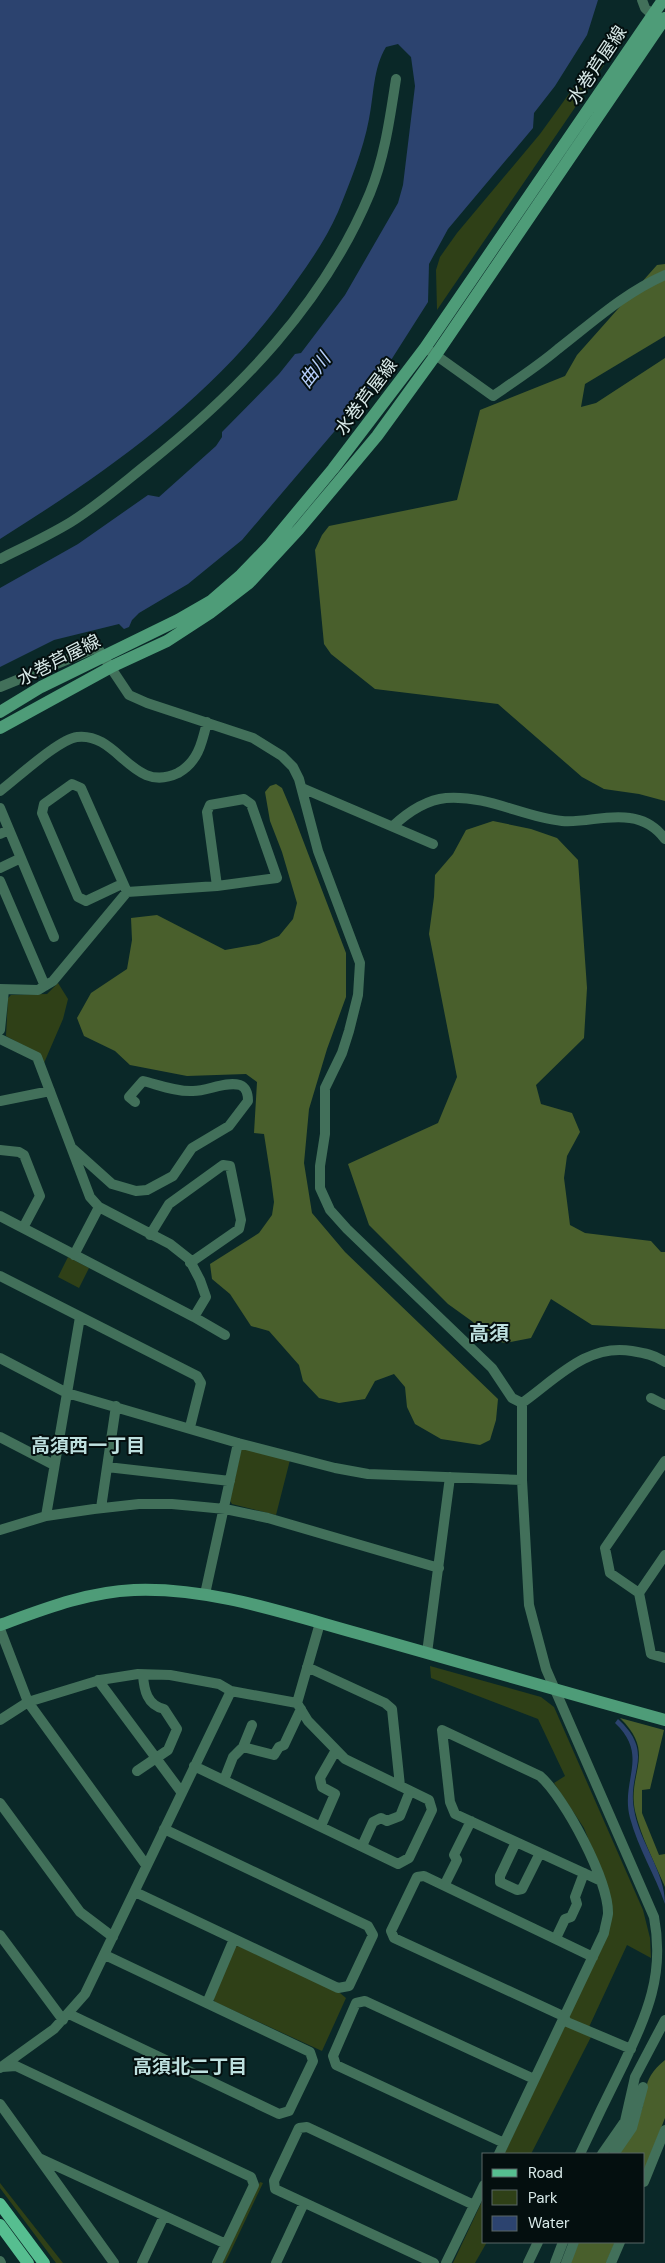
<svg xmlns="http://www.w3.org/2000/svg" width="665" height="2263" font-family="'DM Sans','Noto Sans JP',sans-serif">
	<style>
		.green { fill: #2f4017 }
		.forest { fill: #495f2c }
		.water { fill: #2c436f }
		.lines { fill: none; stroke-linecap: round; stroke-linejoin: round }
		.street { stroke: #42705a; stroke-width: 10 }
		.secondary { stroke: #4e9c78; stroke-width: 12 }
		.primary { stroke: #56be90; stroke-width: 12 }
		.labels { text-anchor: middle; stroke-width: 4; stroke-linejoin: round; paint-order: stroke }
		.street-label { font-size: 18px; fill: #d9eae9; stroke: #040f0f }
		.water-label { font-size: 19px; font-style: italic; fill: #b5cdf9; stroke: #040f0f }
		.neighbourhood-label { font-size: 19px; font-weight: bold; fill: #bee0df; stroke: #040f0f }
		.quarter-label { font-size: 20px; font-weight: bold; fill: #bee0df; stroke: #040f0f }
	</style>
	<rect width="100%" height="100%" fill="#0a2828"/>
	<path class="green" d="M592,62L604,65L437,310L436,270L440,257L457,233L540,134Z
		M58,983L68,999L63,1019L44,1063L39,1054L6,1036L8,998L11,995L47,994Z
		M68,1257L89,1268L79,1288L58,1277Z
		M247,1448L290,1460L276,1515L232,1504L230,1501L241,1450Z
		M430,1666L541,1697L554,1707L643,1910L650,1938L651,1958L627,1945L589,2027L568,2018L609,1931L598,1863L584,1828L554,1783L565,1776L538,1719L431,1678Z
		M239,1946L340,1993L346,1998L322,2051L215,2002L212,1997L234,1947Z
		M566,2023L592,2035L531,2154H504Z
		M260,2182L263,2183L230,2253L225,2263H222Z
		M0,2183L63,2263H56L0,2188Z
		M484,2197V2242H487L475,2263H453Z"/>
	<path class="forest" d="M665,264V336L585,384L581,407L596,403L665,358V801L639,794L604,789L582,777L498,704L375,689L331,654L324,644L315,550L322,535L329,526L457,500L480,410L565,376L577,355L657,265Z
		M276,784L282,788L293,814L346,953V997L327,1049L309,1109L304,1163L312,1213L345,1252L498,1399L496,1420L490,1440L480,1445L441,1439L415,1424L407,1407L405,1387L394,1374L375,1381L365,1399L339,1403L319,1398L303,1381L299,1365L269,1331L251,1326L230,1294L212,1279L210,1264L259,1233L272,1215L274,1202L271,1179L264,1134L254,1133L257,1082L246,1074L187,1076L130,1065L115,1051L84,1036L77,1018L91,993L127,969L132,940L131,918L157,915L225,950L259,944L279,936L293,919L297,903L282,852L270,821L265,792L270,786Z
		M493,821L531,829L557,838L578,860L587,988L584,1038L536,1085L541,1104L572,1113L580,1132L567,1156L564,1178L570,1225L585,1233L651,1241L661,1252H665V1329L592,1325L551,1299L531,1338L505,1343L489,1339L473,1322L448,1304L369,1225L348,1164L438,1123L457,1077L429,934L434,897L435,875L453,854L466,830Z
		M620,1718L664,1730L650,1789L642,1790V1813L659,1855L665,1854V1887C655,1863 641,1837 635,1811C627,1772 657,1754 620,1718Z
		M665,2060V2118L644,2171V2154H617C624,2143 633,2132 638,2120C650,2094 638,2082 665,2060Z
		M579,2242H615L606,2263H570Z"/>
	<path class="water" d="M0,0H598L587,35L555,86L534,113L533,128L448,229L429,264L428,302L379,379L242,540L188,584L139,613L132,620L129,627L124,629L119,624L54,640L0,667V588L78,544L148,495L159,497L216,446L222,437V432L279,374L295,354L301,353L345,295L398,203L403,185L415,86L411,57L398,44L386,47C373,68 374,95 369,119C363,151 350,182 338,212C327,237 312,259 297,280C221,392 113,468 0,539Z
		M618,1719C656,1754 627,1771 634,1809C639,1842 665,1871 665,1904C655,1875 638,1848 630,1818C620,1780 650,1756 615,1723Z"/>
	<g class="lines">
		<path class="street" d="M642,0L645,8L657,19
			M430,351L493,396C515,381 538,366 558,349C593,322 624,293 665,275
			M0,559C24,547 48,536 71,522C98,505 121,485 146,465C239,391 324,304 370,193C385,156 390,117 396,79
			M0,687L93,649L99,650L129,695L147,703L253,738L282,756L293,767L299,779L318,851L360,963L358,995L349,1031L342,1053L325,1088V1134L320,1166V1188L330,1210L347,1229L492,1368L512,1398L522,1403
			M302,788L433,844
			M0,791C16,779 59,739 77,737C119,732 132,795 178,773C198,762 202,743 207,722
			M0,808L54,937
			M393,826C407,813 426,800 446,798C488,795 523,817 562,821C585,823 607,814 630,818C645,820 656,827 665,839
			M0,834L9,830
			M0,868L21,858
			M0,881L45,986
			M122,884L86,901L78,897L42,813L44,804L72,784L81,788L127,892
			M0,989L38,990L53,981L127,892L217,886L277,878L251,804L244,799L210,805L207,812L217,886
			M0,1030L4,990
			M0,1039L37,1057L90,1197L99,1207L170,1244L189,1259L200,1280L206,1297L194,1317
			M0,1101L50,1091
			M73,1149L112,1184L136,1191L147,1190L173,1176L192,1148L229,1126L248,1101C248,1094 247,1088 240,1085C225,1081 208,1091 193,1091C177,1092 159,1085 143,1081L129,1097L135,1102
			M0,1150L19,1152L24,1155L40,1196L23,1228
			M0,1216L194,1317L225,1335
			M150,1235L169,1204L223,1165L230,1166L241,1220L239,1229L190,1263
			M74,1255L99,1207
			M0,1276L197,1376L201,1383L190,1427
			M0,1358L67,1393L238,1443L335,1468L368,1474L522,1480
			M651,1398L665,1405
			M522,1403V1480L529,1605L546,1669L654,1917C665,1975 647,2014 623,2065C608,2095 594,2124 580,2154
			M522,1403C556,1379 587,1343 632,1351C644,1353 655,1355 665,1362
			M0,1437L54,1465
			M665,1461L605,1548L610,1573L639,1593L651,1654L665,1658
			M107,1467L230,1481
			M101,1508L116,1406
			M46,1516L80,1317
			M0,1530L46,1516L94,1509L139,1504H172L225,1509L268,1518L439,1568
			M639,1593L665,1555
			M205,1594L238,1443
			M0,1629L28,1702L146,1865
			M427,1653L450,1477
			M307,1667L385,1703L392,1709L400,1786
			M98,1680L182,1793
			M0,1720L28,1702L100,1680L138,1674L170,1675L219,1684L231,1691L297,1703
			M243,1747L252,1725
			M194,1766L398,1864L409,1858L432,1810L429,1800L345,1759L308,1721L297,1703L320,1623
			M137,1771L168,1750L177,1729L164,1709C147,1705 144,1690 143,1675
			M224,1780L233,1757L243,1747L274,1755L279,1747L284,1745L301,1709
			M0,1803L80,1912L113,1937
			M321,1826L335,1794L322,1787L320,1778L336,1750
			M516,1842L500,1876V1882L517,1890L522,1889L540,1853
			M362,1846L373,1822L381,1818L387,1821L400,1816L410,1791
			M445,1884L457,1860L454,1855L471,1821
			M135,1892L338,1988L349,1986L373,1935L368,1926L164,1829
			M0,1935L63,2020
			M556,1938L565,1919L571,1917L577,1904L575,1897L584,1873
			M593,1957L424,1876L417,1877L391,1931L394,1938L563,2016L567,2022L631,2049
			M207,2003L234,1939
			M69,2014L279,2114L289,2111L313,2061L310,2052L105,1955
			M2,2067L16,2066L251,2177L254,2185L217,2263
			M0,2068L54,2029L85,1994L231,1691
			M0,2104L114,2263
			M504,2143L336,2065L333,2056L356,2003L365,2001L534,2079
			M499,2154L604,1933C605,1927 607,1920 608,1914C609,1881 565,1798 540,1776L442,1730L450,1802L455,1814L599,1880
			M602,2154L625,2121L635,2077L665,2020
			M614,2154L632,2128L643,2087
			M39,2158L226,2244
			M644,2182L665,2130
			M0,2261L1,2263
			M142,2263L164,2216
			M276,2263L304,2203
			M434,2263L275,2189L274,2181L299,2128L307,2127L474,2205
			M446,2263L484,2185
			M528,2263L538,2242
			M555,2263L563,2242
			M566,2263L574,2242
			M611,2263L620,2242"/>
		<path class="secondary" d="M0,712L41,687L178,620L211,601L241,575L269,546L333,469L425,348L663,0
			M0,728L113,666L167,641L210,613L249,583L299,529L377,436L435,356L665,18
			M0,1625C44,1609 87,1592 134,1590C211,1587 287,1614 360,1634C461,1663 563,1692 665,1720"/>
		<path class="primary" d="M0,2204L44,2263
			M0,2225L28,2263"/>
	</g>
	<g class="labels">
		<g class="street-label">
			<text transform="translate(597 65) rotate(-56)" y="6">水巻芦屋線</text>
			<text transform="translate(366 397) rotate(-53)" y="6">水巻芦屋線</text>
			<text transform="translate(59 660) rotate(-27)" y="6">水巻芦屋線</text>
		</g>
		<g class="water-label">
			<text transform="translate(314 370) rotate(-52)" y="7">曲川</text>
		</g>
		<g class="neighbourhood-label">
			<text x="88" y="1452">高須西一丁目</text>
			<text x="190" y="2073">高須北二丁目</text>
		</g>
		<g class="quarter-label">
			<text x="489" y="1340">高須</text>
		</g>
	</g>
	<rect x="482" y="2153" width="162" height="90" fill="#040f0f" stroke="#596766"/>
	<rect x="492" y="2169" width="25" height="8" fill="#56be90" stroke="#596766"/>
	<text x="528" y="2178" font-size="15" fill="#d9eae9">Road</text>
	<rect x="492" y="2190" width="25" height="15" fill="#2f4017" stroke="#596766"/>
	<text x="528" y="2203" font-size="15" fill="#d9eae9">Park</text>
	<rect x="492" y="2216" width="25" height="15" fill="#2c436f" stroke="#596766"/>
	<text x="528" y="2228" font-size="15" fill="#d9eae9">Water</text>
</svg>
